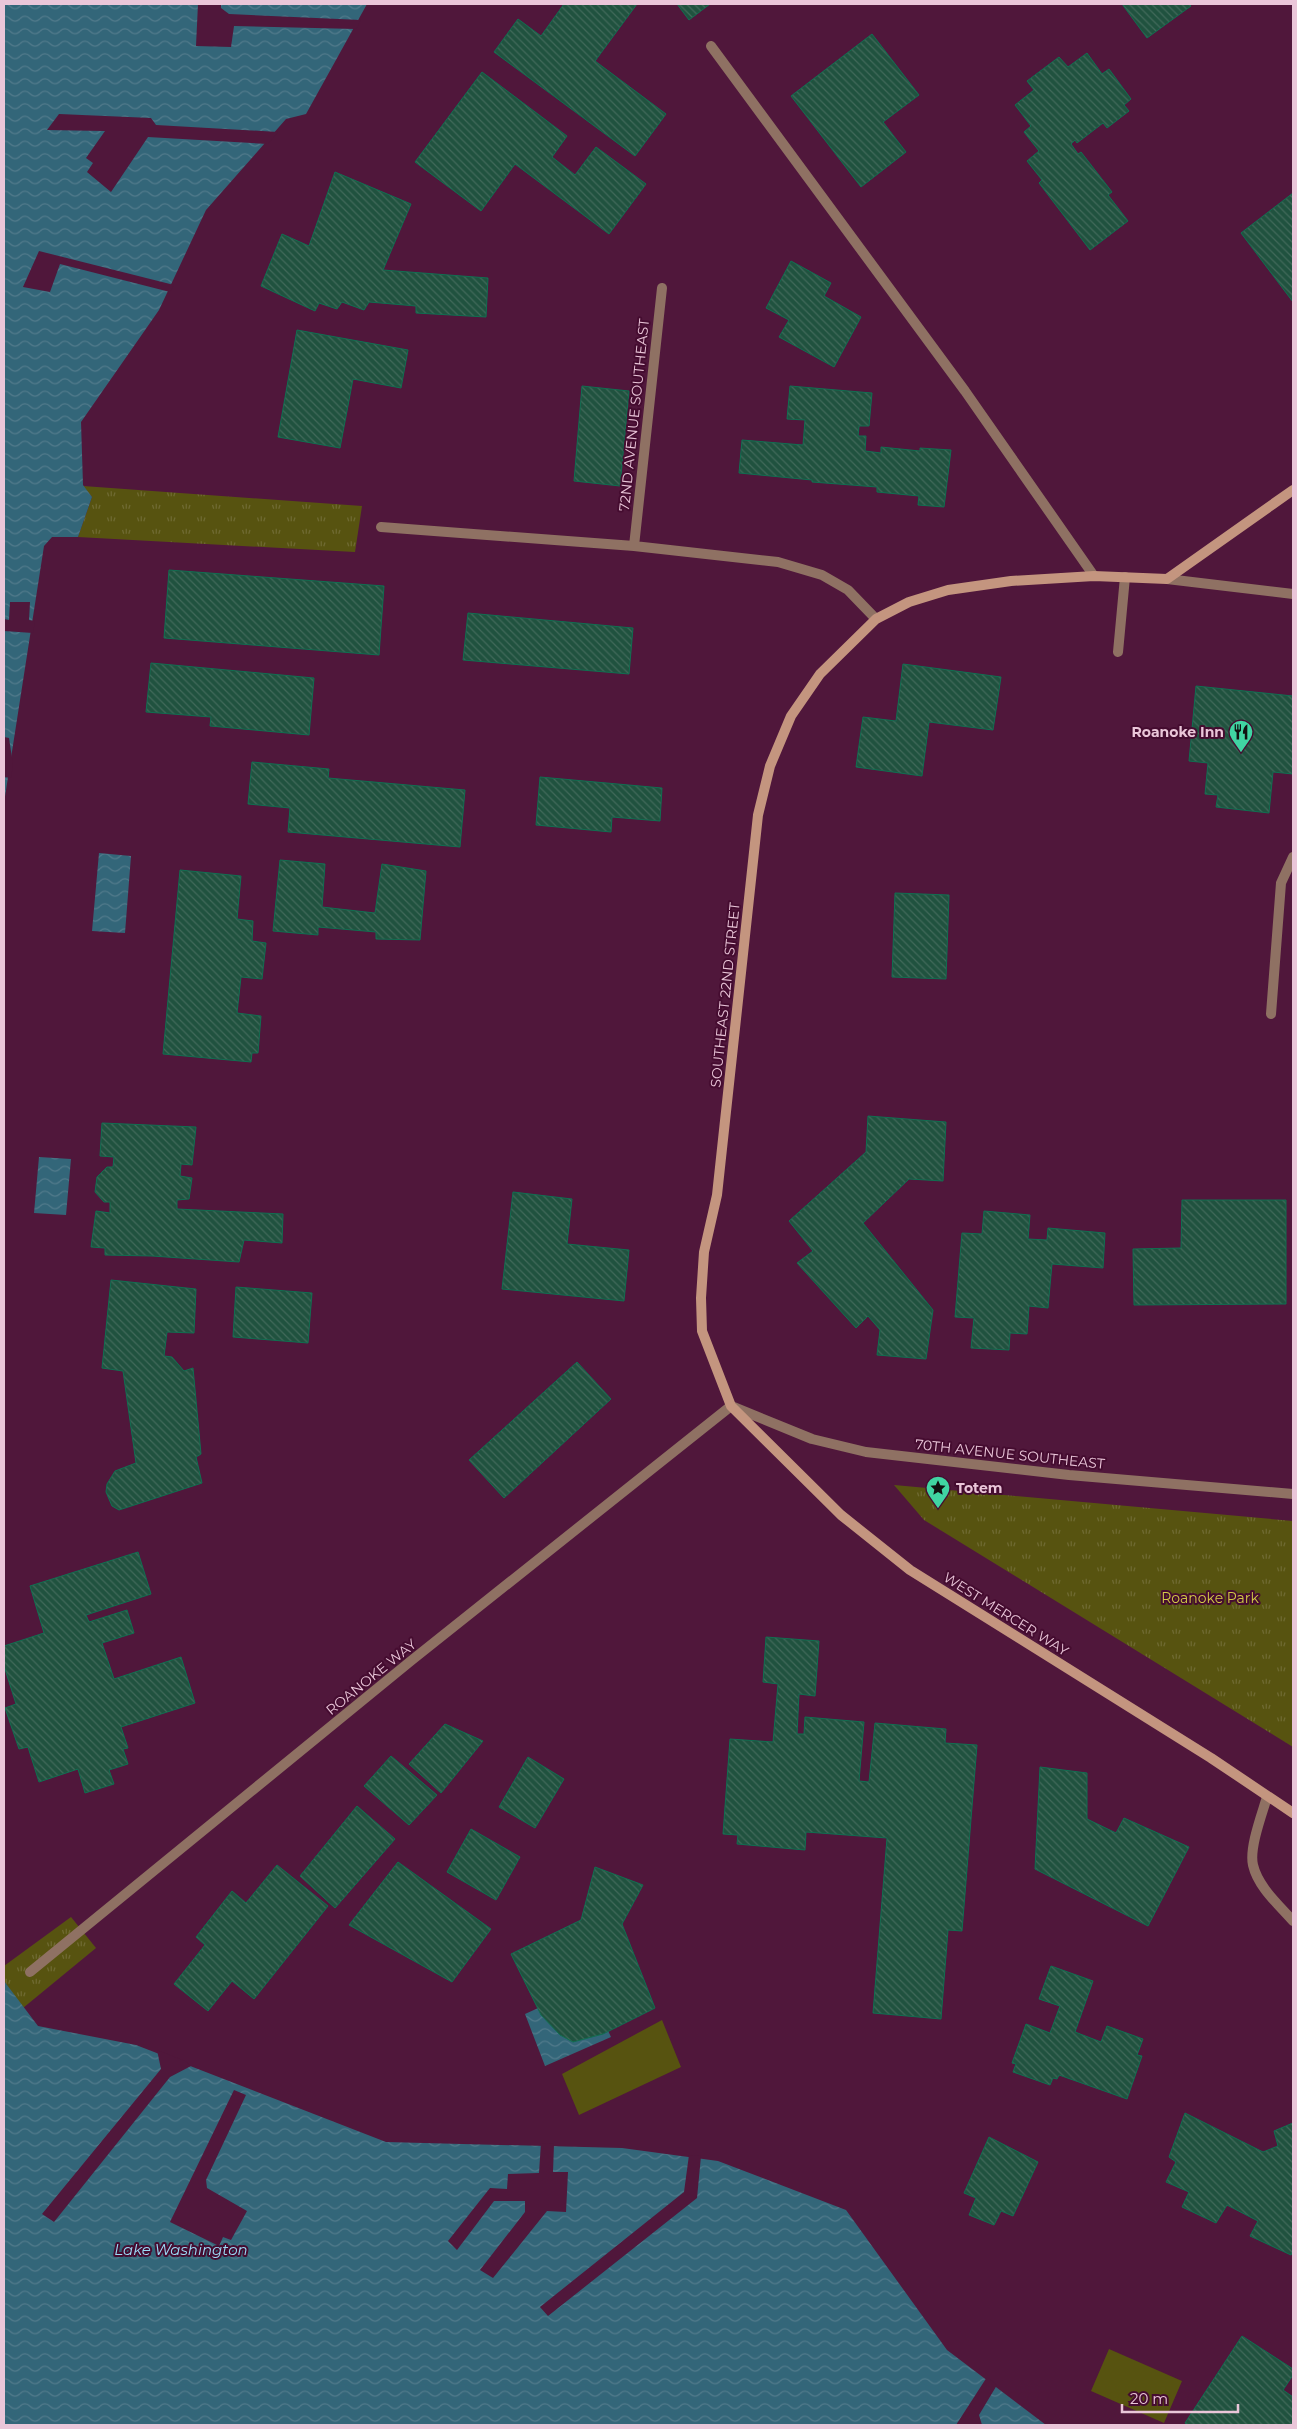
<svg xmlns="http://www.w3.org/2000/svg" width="1297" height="2429" font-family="Montserrat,sans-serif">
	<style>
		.grass { fill: url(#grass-tufts) }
		.pitch { fill: #575310 }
		.water { fill: url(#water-waves) }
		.pier { fill: #50173b }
		.building { fill: url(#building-back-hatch); stroke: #106f51 }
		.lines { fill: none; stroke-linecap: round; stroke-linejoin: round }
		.lane { stroke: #8f7163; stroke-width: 10 }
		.street { stroke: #8f7163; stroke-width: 10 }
		.secondary { stroke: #c4957f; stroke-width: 10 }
		.labels { text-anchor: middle; stroke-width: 4; stroke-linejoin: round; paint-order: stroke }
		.street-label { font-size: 14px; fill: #eac6d9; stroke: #450c30 }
		.poi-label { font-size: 14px; font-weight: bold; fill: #eac6d9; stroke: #450c30; text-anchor: end }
		.park-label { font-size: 14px; fill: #d2ca47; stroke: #450c30 }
		.water-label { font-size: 15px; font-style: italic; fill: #9cdcf7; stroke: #450c30 }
	</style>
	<defs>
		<pattern id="grass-tufts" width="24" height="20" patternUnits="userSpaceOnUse" patternTransform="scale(1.25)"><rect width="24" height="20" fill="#575310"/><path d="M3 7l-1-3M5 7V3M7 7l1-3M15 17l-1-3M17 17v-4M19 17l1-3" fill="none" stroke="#6f6a32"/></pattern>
		<pattern id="water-waves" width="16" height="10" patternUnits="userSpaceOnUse" patternTransform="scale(1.25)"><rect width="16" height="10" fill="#336679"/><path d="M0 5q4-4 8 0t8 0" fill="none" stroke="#517a8b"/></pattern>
		<pattern id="building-back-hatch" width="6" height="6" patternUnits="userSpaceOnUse" patternTransform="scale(1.25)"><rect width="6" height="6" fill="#20523f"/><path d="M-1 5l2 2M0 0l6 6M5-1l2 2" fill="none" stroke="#41695a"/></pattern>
	</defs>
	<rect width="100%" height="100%" fill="#50173b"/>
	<path class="grass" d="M83,486L362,506L355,552L78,537L92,497Z
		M894,1485L1293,1521V1747L924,1520Z
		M71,1917L96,1948L23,2008L4,1981V1966Z"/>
	<path class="pitch" d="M662,2020L681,2067L579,2115L562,2074Z
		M1109,2349L1182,2381L1164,2423L1091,2391Z"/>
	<path class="water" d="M4,4H367L306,114L286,119L206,210L159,310L81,422L83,485L92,497L78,537H52L44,546L4,803Z
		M99,853L131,856L125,933L92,931Z
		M39,1157L71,1159L66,1215L34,1213Z
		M4,1981L38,2026L136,2045L386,2142L622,2148L718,2161L846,2210L947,2350L1046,2425H4Z
		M587,1986L611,2037L545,2066L525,2014Z"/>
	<path class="pier" d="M198,4H221V8L229,14L361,20L356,29L234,26L231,47L196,46Z
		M59,114L151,118L156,125L278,132L268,144L148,137L111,192L87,172L93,163L86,158L105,131L47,130Z
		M39,251L174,285L170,292L60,264L50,292L23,287Z
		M10,602H30L29,620L35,621L33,633L4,631V619L9,620Z
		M4,737L9,738L13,765L11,778L4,777Z
		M157,2050L185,2061L191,2066L170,2077L54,2222L42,2214L161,2069Z
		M234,2090L246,2095L206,2180L207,2188L247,2211L231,2240L223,2237L219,2246L170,2222Z
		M541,2143L554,2144L553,2172H568L566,2212L547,2211L493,2278L480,2270L525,2212V2201H494L457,2250L448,2241L490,2188L507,2189L508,2174L539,2173Z
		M689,2155L701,2156L697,2198L548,2316L540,2307L684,2192Z
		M987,2377L997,2385L979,2415L982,2425H956Z"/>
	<path class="building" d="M564,4H637L595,61L666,114L635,156L494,52L518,19L541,36Z
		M677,4H710L689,20Z
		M1122,4H1189L1191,6L1147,38Z
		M872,34L919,95L883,122L906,152L861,187L791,96Z
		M1087,53L1102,74L1109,69L1131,99L1124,105L1129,111L1107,128L1103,123L1077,143L1075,140L1071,144L1078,154L1081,152L1112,192L1108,195L1128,221L1090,250L1039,183L1042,180L1027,161L1039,151L1024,132L1031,126L1015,105L1034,90L1027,81L1059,57L1068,67Z
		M482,72L567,136L552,157L575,175L596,147L646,184L609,234L515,164L481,211L415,162Z
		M335,172L411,204L383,270L488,278L486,317L416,313V306L369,302L364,310L342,302L337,309L319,303L315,311L261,286L282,234L309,246Z
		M1293,193V302L1241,233Z
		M791,261L831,283L824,296L861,317L834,367L779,337L789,320L766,308Z
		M297,330L408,350L401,388L353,379L340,448L278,437Z
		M582,386L629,391L620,486L574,481Z
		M790,386L872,393L869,426H859L858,436H866L865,451L881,453V447L920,451V448L951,450L944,507L918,505L919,496L877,492V487L812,482V480L739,473L742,440L803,445L805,420L787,419Z
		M169,570L384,586L379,655L164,638Z
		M468,613L633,628L629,674L463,660Z
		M151,663L314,678L309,735L210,726L211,717L146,712Z
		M903,664L1001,677L993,730L929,722L922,776L856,767L863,717L896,721Z
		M1196,686L1293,696V774L1273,772L1269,813L1216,807L1218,795L1205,794L1208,763L1189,761Z
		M252,762L329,769L328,778L465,790L460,847L288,832L290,808L248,804Z
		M540,777L662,788L660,821L612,817L611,832L536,825Z
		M280,860L325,864L322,907L375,913L382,864L426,871L420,940L376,939V932L318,927V935L273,931Z
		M180,870L241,876L237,919L253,921L252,941L266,943L262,979L241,977L237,1013L261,1016L258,1053H252L251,1062L163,1054Z
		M895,893L949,895L946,979L892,977Z
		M868,1116L946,1122L943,1181L909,1179L863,1223L933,1310L926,1359L877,1355L880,1330L868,1316L856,1328L797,1263L813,1251L789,1221L866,1152Z
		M102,1123L196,1127L192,1165L181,1164L180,1176L192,1178L189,1199L177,1200V1209L283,1214L282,1243L244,1240L239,1262L152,1256L105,1255V1248L91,1247L96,1211L110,1213V1202H104L95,1192L97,1177L107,1167H113L114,1157L100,1156Z
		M513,1192L572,1199L567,1244L629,1250L624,1301L502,1289Z
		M1182,1200H1286V1304L1134,1305L1133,1249L1181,1248Z
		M984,1211L1030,1215L1028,1239L1047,1240L1048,1228L1105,1233L1103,1268L1052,1264L1048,1308L1029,1306L1027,1334L1010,1333L1009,1350L971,1348L974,1318L955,1317L962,1233L982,1234Z
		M111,1280L196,1289L194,1333L167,1332L164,1356L172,1357L184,1371L193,1368L201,1454L196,1457L202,1483L119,1510L112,1506L106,1492L107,1484L115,1471L136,1463L123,1371L102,1368Z
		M236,1287L312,1293L308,1343L233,1337Z
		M577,1362L611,1399L504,1498L469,1460Z
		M138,1552L151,1594L86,1615L89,1622L127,1610L134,1633L102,1643L114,1679L181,1657L195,1703L121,1727L128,1748L123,1749L128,1764L109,1770L114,1784L85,1793L78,1769L39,1782L28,1747L19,1749L5,1708L16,1704L4,1666V1646L44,1633L30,1586Z
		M766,1637L819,1641L815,1696L799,1694L797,1734H804L805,1717L864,1722L859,1781L869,1782L875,1723L946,1729L945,1743L977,1745L962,1931L948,1930L941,2019L873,2013L887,1838L806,1832L805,1850L737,1844L738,1835L723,1834L730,1739L773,1742L778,1684L763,1682Z
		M445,1724L483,1741L441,1793L409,1764Z
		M391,1756L437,1795L409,1825L364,1786Z
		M528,1757L564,1779L535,1828L499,1807Z
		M1040,1767L1087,1773V1819L1116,1833L1124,1818L1189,1847L1148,1926L1035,1869Z
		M357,1806L395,1839L335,1908L300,1876Z
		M471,1829L520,1857L496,1900L447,1872Z
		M398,1862L491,1929L452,1982L349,1925Z
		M277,1865L328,1906L254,1999L232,1981L208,2011L174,1984L205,1945L196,1937L232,1891L246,1903Z
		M595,1867L643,1885L622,1924L655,2008L603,2034L573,2042L560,2035L541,2015L511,1954L581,1920Z
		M1051,1966L1093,1981L1075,2032L1101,2042L1107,2026L1143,2039L1137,2055L1142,2056L1127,2099L1059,2075L1057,2079L1053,2078L1050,2085L1013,2072L1016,2064L1012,2063L1026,2024L1050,2033L1060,2006L1039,1999Z
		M1185,2113L1263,2152L1278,2146L1274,2131L1293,2123V2250L1291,2255L1250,2236L1258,2221L1227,2205L1216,2223L1182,2207L1189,2192L1166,2182L1176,2162L1169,2157Z
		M989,2137L1038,2162L1013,2216L1001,2211L994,2225L969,2215L976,2198L964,2193Z
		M1242,2336L1293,2369V2375L1283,2390L1293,2397V2425H1188L1185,2423Z"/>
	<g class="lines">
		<path class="lane" d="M711,46L965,391L1094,576
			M1118,652L1125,577
			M1271,1014L1281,883L1293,857
			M1267,1797C1262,1814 1249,1848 1253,1865C1258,1887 1279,1905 1293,1921"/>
		<path class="street" d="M381,527L634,546L778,562L822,575L848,590L876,619
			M634,546L662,288
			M1167,579L1293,594
			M30,1972L412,1660L731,1406L812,1439L866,1452L1069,1475L1293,1494"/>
		<path class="secondary" d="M1293,490L1167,579L1094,576L1011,581L948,590L909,602L876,619L820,674L791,716L770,766L758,815L717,1195L704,1252L701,1298L702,1331L731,1406L841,1515L910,1570L1211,1758L1293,1813"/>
	</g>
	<defs>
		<symbol id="restaurant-pin" viewBox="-11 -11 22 30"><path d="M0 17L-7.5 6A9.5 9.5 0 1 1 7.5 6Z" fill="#40d4a2" stroke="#450c30"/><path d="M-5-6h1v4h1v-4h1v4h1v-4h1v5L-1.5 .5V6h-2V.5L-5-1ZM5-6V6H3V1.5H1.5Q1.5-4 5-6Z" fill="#111"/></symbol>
		<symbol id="sight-pin" viewBox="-11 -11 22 30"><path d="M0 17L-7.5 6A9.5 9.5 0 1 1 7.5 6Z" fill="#40d4a2" stroke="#450c30"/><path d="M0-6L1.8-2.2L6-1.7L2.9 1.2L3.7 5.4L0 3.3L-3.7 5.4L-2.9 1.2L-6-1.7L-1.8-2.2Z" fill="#111"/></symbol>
	</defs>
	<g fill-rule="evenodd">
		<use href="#restaurant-pin" x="1227" y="718" width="28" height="38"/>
		<use href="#sight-pin" x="924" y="1474" width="28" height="38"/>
	</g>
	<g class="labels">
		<g class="street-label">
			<text transform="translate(634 415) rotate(-84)" y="5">72ND AVENUE SOUTHEAST</text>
			<text transform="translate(725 995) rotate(-84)" y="5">SOUTHEAST 22ND STREET</text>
			<text transform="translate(1010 1454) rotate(6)" y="5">70TH AVENUE SOUTHEAST</text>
			<text transform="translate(1006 1614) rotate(32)" y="5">WEST MERCER WAY</text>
			<text transform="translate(371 1677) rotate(-39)" y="5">ROANOKE WAY</text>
		</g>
		<g class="poi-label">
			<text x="1224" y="737">Roanoke Inn</text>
			<text x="956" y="1493" text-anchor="start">Totem</text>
		</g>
		<g class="park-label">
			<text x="1210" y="1603">Roanoke Park</text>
		</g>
		<g class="water-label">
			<text x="181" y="2255">Lake Washington</text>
		</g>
	</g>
	<rect width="1297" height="2429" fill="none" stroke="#eac6d9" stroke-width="10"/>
	<path d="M1122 2404v8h116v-8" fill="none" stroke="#eac6d9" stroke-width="2.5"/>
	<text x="1130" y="2404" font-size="15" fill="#eac6d9" stroke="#450c30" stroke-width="4" paint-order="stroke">20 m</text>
</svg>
